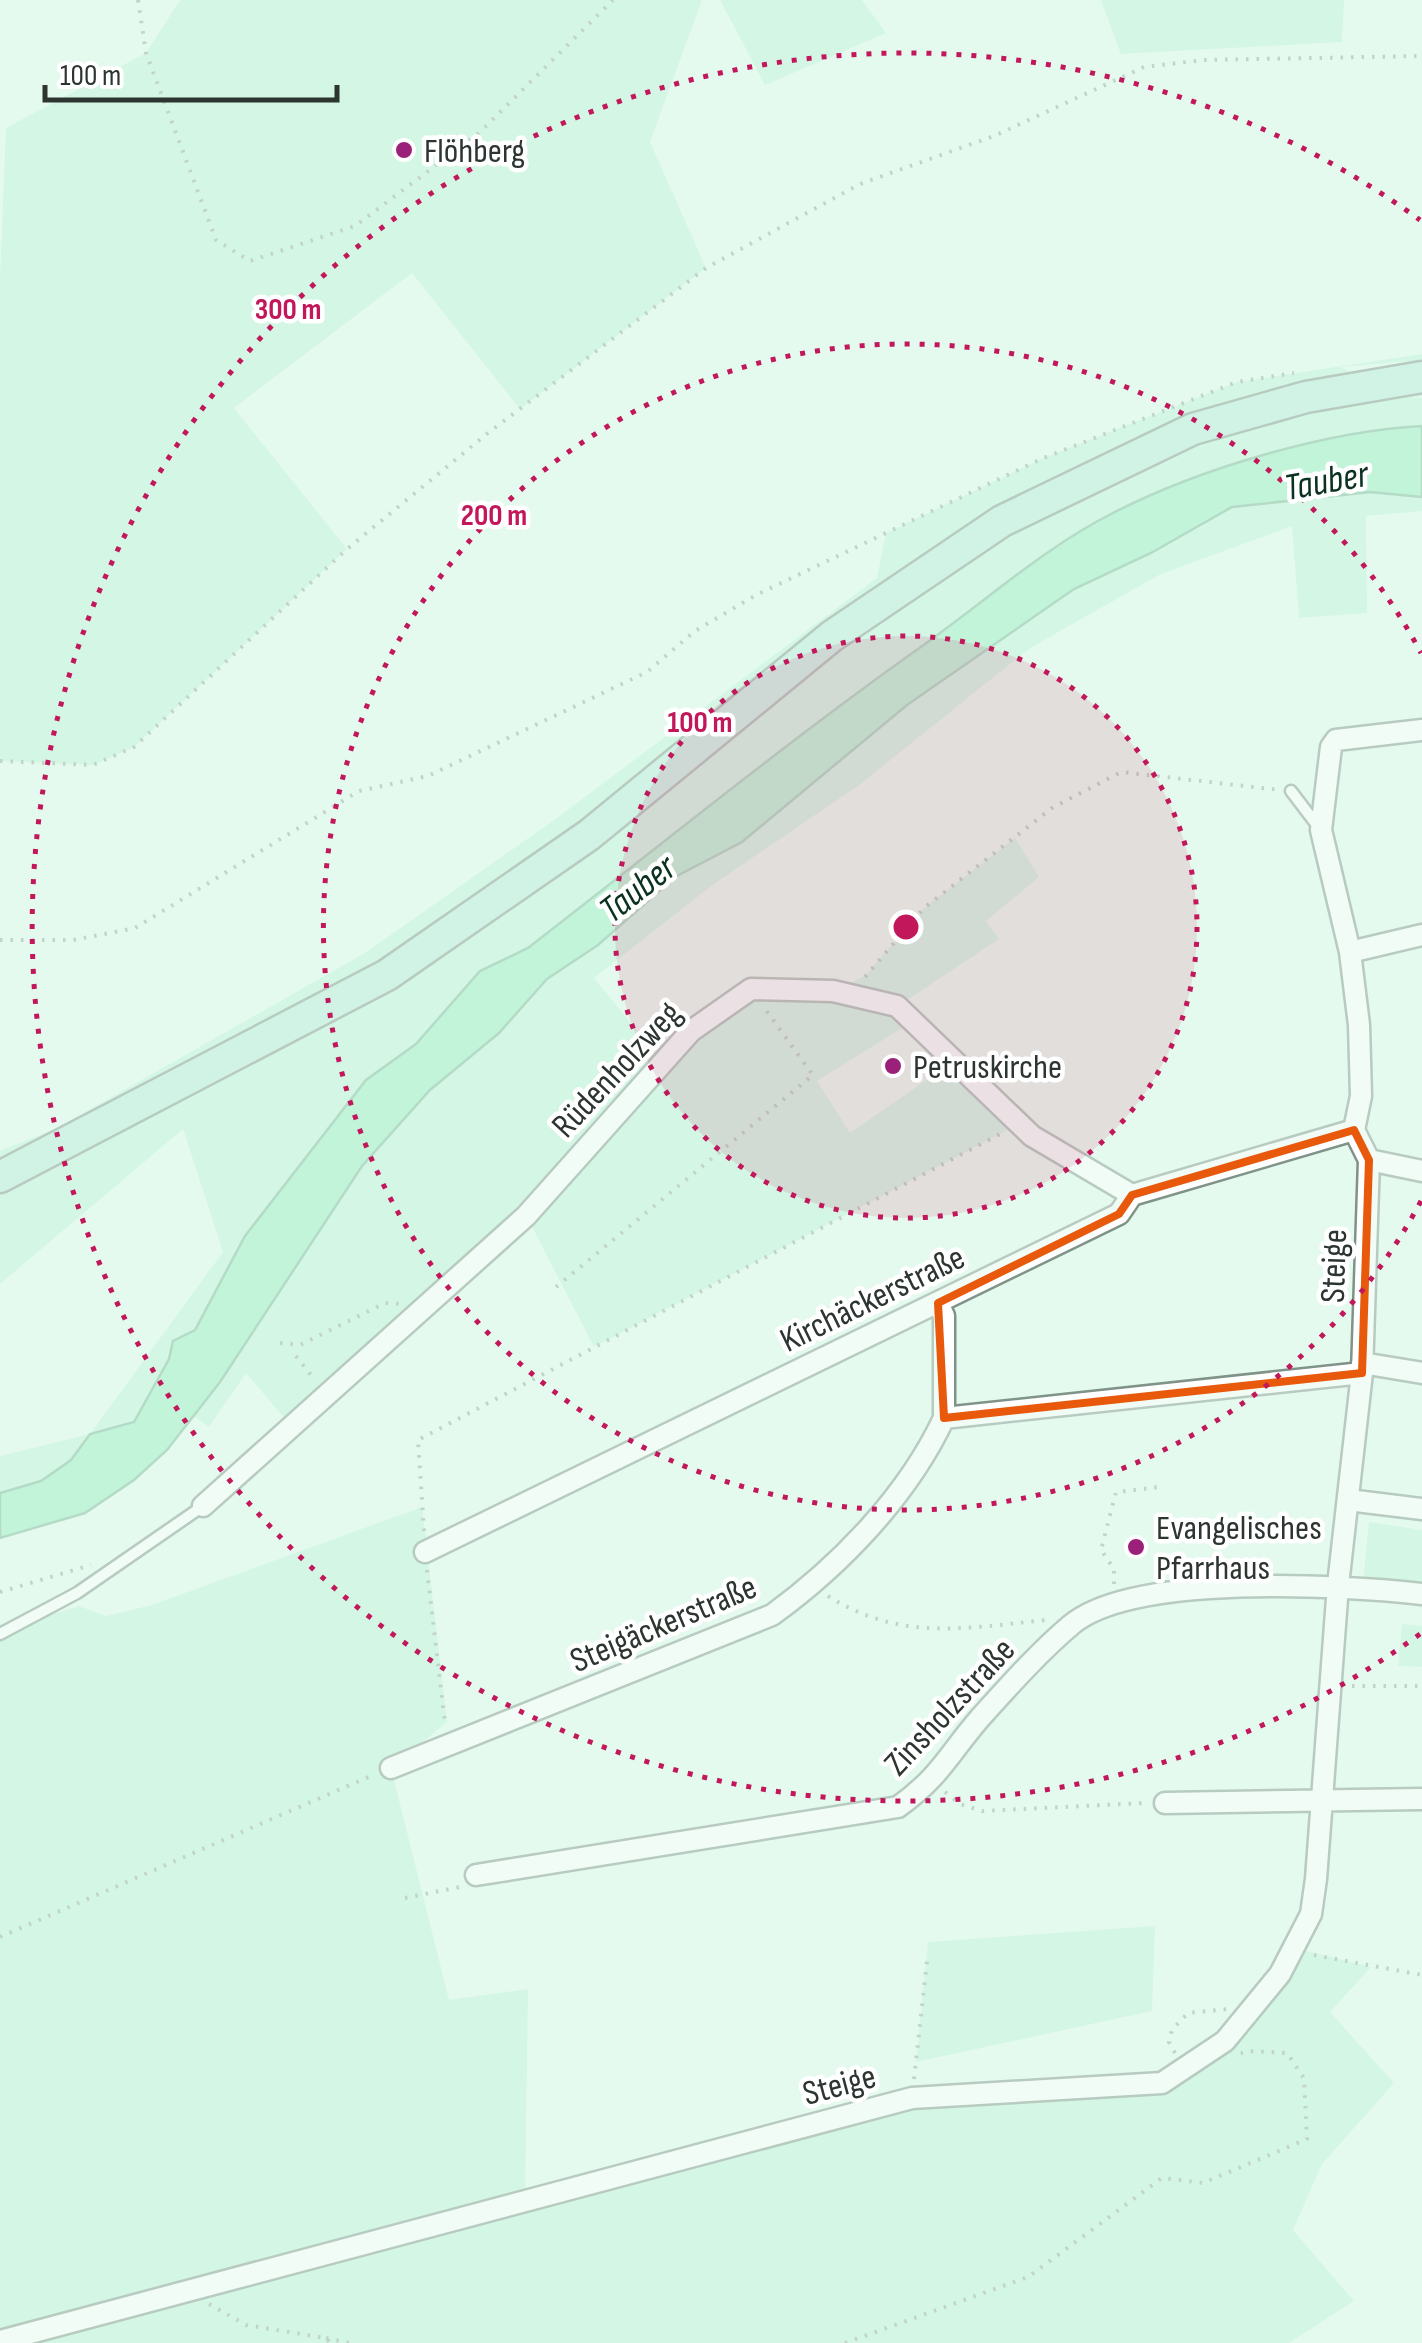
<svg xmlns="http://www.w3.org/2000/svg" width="1422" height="2343" font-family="'Sofia Sans Condensed',sans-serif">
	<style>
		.green { fill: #bff2d7 }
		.water { fill: #97edc2; stroke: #77b696; stroke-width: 2.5 }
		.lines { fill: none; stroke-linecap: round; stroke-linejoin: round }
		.lane-casing { stroke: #809389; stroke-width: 15 }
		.street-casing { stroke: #809389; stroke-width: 25 }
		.secondary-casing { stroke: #809389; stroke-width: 35 }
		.path { stroke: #97a69d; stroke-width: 4; stroke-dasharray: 2.5 8; stroke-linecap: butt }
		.lane { stroke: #fff; stroke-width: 10 }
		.street { stroke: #fff; stroke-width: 20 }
		.secondary { stroke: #b7ebd9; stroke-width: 30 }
		.marked { fill: none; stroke: #e8590c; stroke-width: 8; stroke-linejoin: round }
		.ring { fill: none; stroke: #c2185b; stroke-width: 5; stroke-dasharray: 5 10 }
		.poi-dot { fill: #9a2079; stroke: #fff; stroke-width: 4 }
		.labels { text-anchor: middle; stroke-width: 9; stroke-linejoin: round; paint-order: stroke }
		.poi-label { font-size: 35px; fill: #2d3530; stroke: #fff; text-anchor: start }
		.street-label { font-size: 35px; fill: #2d3530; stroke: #fff }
		.water-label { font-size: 38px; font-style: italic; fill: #0b3221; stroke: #fff }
		.centre { fill: #c2185b; stroke: #fff; stroke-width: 5 }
		.ring-label { font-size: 30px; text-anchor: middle; font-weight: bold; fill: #c2185b; stroke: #fff; stroke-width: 9; stroke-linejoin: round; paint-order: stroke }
	</style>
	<rect width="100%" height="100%" fill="#e5faee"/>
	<path class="green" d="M180,0H702L650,142L706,268L520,409L412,273L234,408L347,549L134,747L93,765L0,761V278L6,128L146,53Z
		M720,0H862L886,33L765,85Z
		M1101,0H1344L1342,42L1121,54Z
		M1422,354V360L1340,367L1374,383L1422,377V396L1411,398H1422V426C1326,431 1198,469 1111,514C1044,548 987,600 925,644C789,740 659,845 528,948L480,971L416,1044L366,1080L245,1236L195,1330L173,1341L169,1359L134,1422L90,1434L71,1460L41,1481L0,1493V1456L90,1434L223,1252L183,1129L0,1284V1151L57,1128L365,953L557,818L877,578L886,533L1041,459L1237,382Z
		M1370,492L1422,497V511L1366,516L1367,613L1299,618L1292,526L1159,575L1030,648L859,785L711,886L594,978L662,1061L751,989L833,991L865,976L924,908L1015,838L1039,877L986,921L999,939L898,1006L915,1020L817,1081L850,1133L954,1061L1019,1124L594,1347L527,1217L291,1426L246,1373L209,1427L194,1416L362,1166L430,1090L499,1033L547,979L598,945L675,877L742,842L907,705L1074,589L1151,553L1232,507Z
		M422,1507L447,1722L391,1768L449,2000L528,1989L525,2202L912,2098L1162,2083L1192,2067L1294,1948L1371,1967L1330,2012L1394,2083L1322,2164L1293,2230L1354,2301L1289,2343H0V1631L79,1606L106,1616L152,1605Z
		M1369,1522L1422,1530V1583L1363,1582Z
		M1402,1624L1422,1626V1667L1398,1666Z
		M1155,1926L1152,2011L916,2062L928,1942Z"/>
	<path class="water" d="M1422,426V497L1370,492L1232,507L1151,553L1074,589L907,705L742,842L675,877L598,945L547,979L499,1033L430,1090L362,1166L220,1382L167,1450L134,1480L85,1513L0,1538V1493L41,1481L71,1460L90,1434L134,1422L169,1359L173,1341L195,1330L245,1236L366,1080L416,1044L480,971L528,948C660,846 789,740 925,644C987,600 1044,548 1111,514C1198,469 1326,431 1422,426Z"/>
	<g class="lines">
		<defs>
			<path id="lane" d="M1291,791L1320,829
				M0,1634L77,1593L203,1506"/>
			<path id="street" d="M1350,952L1422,935
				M1369,1160L1422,1171
				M938,1303L944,1316V1418
				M1362,1363L1422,1373
				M1348,1500L1422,1509
				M203,1506L526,1216L691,1031L751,989L833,991L897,1006L1032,1136L1132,1195
				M425,1552L1119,1214L1132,1195L1354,1130
				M391,1768L772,1615C841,1565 908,1495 944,1418L1362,1373
				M1165,1803L1422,1799
				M476,1875L898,1807C941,1776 948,1755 980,1718C1008,1687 1039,1652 1071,1625C1133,1573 1342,1585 1422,1594
				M0,2341L912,2098L1162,2083L1225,2041L1280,1974L1311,1914L1316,1879L1338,1585L1362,1373L1369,1160L1354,1130L1361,1096L1359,1025L1350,952L1321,830L1331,747L1336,740L1422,730"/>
			<path id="secondary" d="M0,1177L387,975L589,835L832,636L1002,521L1193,429L1306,397L1422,377"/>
		</defs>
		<use href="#lane" class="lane-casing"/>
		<use href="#street" class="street-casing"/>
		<use href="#secondary" class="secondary-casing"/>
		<path class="path" d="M138,0L146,53L216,240L250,261L355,226L479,133L613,0
			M0,761L93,765L134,747L347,549L488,433L706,268L860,184L994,136L1144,67L1204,60L1422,56
			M0,940H73L135,928L359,791L428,776L647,672L695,631L756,595L1041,459L1237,382L1294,373
			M865,977L924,908L1052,808L1121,772L1280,790
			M556,1287L813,1075L765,1009
			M280,1343L300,1345L385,1303L401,1304
			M296,1356L314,1379
			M424,1531L418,1440L1002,1133
			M427,1570L445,1723
			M1114,1584V1569L1101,1550L1116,1492L1159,1487
			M0,1592L91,1565
			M828,1596C901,1642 965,1628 1046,1620
			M1352,1686H1422
			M945,1792L960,1804L982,1811L1145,1803
			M405,1898L460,1887
			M0,1937L373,1775
			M1314,1955L1422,1975
			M1175,2053L1169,2042L1172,2030L1188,2013L1229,2009
			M914,2079L927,1961
			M209,2304L246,2325L326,2338L330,2343
			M326,2338L349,2343
			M845,2343L1028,2277L1162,2178L1203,2183L1307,2139L1304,2078L1287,2053L1247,2051L1239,2054"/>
		<use href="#lane" class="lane"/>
		<use href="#street" class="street"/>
		<use href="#secondary" class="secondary"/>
	</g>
	<path d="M0 0H1422V2343H0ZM1354,1130L1369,1160L1362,1373L944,1418L938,1303L1119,1214L1132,1195Z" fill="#e5faee" fill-opacity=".55" fill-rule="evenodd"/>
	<path class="marked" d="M1354,1130L1369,1160L1362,1373L944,1418L938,1303L1119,1214L1132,1195Z"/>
	<circle cx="906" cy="927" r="291" fill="#c2185b" fill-opacity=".12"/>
	<g class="ring">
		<circle cx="906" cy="927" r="291"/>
		<path d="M1421 1201A583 583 0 1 1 1421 653"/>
		<path d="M1420 1634A874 874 0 1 1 1420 220"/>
	</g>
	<g class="poi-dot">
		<circle cx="404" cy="150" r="10"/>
		<circle cx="893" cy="1066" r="10"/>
		<circle cx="1136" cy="1547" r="10"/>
	</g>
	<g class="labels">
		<g class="poi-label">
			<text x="424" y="162">Flöhberg</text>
			<text x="913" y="1078">Petruskirche</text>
			<text x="1156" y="1539">Evangelisches<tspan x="1156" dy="40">Pfarrhaus</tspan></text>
		</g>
		<g class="street-label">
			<text transform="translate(616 1069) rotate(-47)" y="12">Rüdenholzweg</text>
			<text transform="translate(1333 1266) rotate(-88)" y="12">Steige</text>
			<text transform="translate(872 1298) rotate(-26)" y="12">Kirchäckerstraße</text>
			<text transform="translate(663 1623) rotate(-23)" y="12">Steigäckerstraße</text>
			<text transform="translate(949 1706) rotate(-47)" y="12">Zinsholzstraße</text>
			<text transform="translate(839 2084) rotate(-15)" y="12">Steige</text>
		</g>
		<g class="water-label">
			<text transform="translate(1326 480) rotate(-10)" y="13">Tauber</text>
			<text transform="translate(637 888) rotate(-38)" y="13">Tauber</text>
		</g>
	</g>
	<circle cx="906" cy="927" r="15" class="centre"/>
	<g class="ring-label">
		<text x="288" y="319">300 m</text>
		<text x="494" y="525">200 m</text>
		<text x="700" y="732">100 m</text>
	</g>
	<path d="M45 85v15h292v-15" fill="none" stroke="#2d3530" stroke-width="5"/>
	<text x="60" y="85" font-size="30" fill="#2d3530" stroke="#ffffff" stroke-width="8" paint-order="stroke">100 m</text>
</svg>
